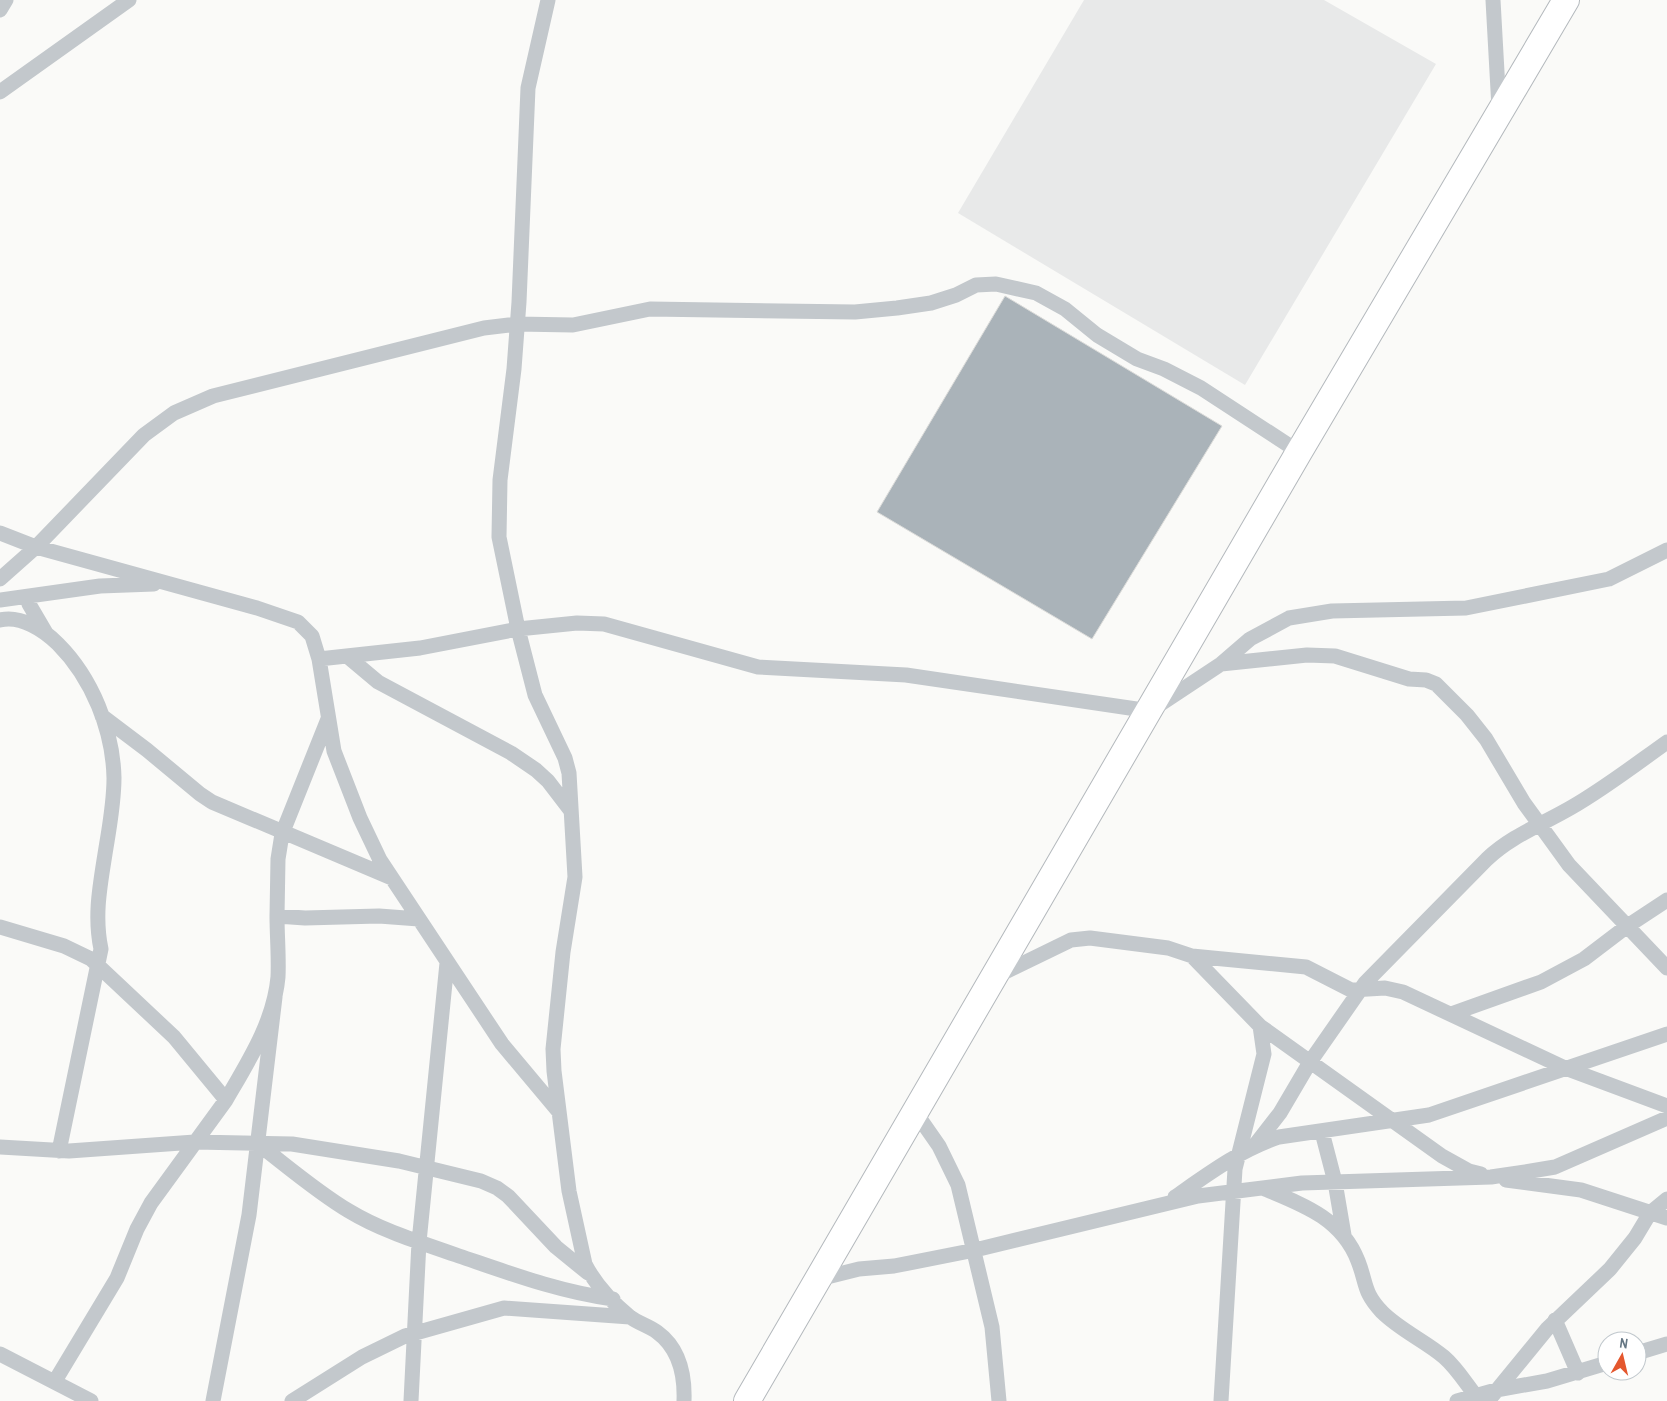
<svg xmlns="http://www.w3.org/2000/svg" width="1667" height="1401" font-family="'Archivo Narrow',sans-serif">
	<style>
		.built { fill: #e8e9e9 }
		.building { fill: #aab3b9; stroke: #dcdcda }
		.lines { fill: none; stroke-linecap: round; stroke-linejoin: round }
		.highway-casing { stroke: #b4b9bd; stroke-width: 28 }
		.street { stroke: #c3c8cc; stroke-width: 15 }
		.highway { stroke: #fff; stroke-width: 26 }
	</style>
	<rect width="100%" height="100%" fill="#fafaf8"/>
	<path class="built" d="M1084,0H1324L1436,64L1245,385L958,213Z"/>
	<path class="building" d="M1005,296L1222,426L1092,639L877,512Z"/>
	<g class="lines">
		<defs>
			<path id="highway" d="M747,1401L1299,452L1566,0"/>
		</defs>
		<use href="#highway" class="highway-casing"/>
		<path class="street" d="M548,0L528,88L519,302L514,369L500,480L499,537L518,629L535,695L565,758L569,773L575,877L563,952L553,1049L554,1071L569,1191L585,1264C595,1284 613,1303 630,1317C638,1323 649,1326 657,1332C679,1348 685,1375 684,1401
			M1493,0L1499,108
			M0,10L6,0
			M0,92L129,0
			M0,533L36,547L257,608L298,622L312,636L319,659L334,751L360,818L380,860L502,1044L559,1112
			M0,579L36,547L144,435L174,413L213,396L484,328L517,324L573,325L650,309L855,312L897,308L931,303L956,295L976,285L996,284L1036,293L1065,309L1097,335L1137,359L1164,369L1201,388L1299,452
			M0,600L100,586L154,584
			M29,604L46,633
			M0,620C21,615 44,630 58,644C92,678 113,730 114,778C114,804 109,829 105,854C100,886 94,916 101,949L59,1151
			M347,656L378,682L511,753L536,770L548,781L571,811
			M319,659L420,648L518,629L577,623L604,624L758,667L906,675L1150,711L1221,664L1250,639L1289,618L1332,611L1466,608L1609,579L1667,550
			M1221,664L1307,655L1335,656L1409,679L1426,680L1436,684L1467,715L1486,739L1524,803L1569,865L1667,968
			M102,716L147,750L200,794L212,802L392,878
			M277,916L278,859L282,834L328,719
			M0,927L64,946L91,959L174,1037L226,1100L151,1203L137,1229L117,1278L55,1381
			M1192,956L1260,1026L1442,1156L1469,1171L1481,1174
			M997,976L1071,940L1090,938L1168,948L1192,956L1306,967L1351,990L1385,988L1403,992L1565,1068L1667,1106
			M1451,1014L1541,982L1584,959L1626,927L1667,900
			M226,1100C248,1062 274,1022 278,977C279,957 277,936 277,916L305,918L379,916L419,919
			M916,1113L939,1146L958,1185L992,1327L999,1401
			M1322,1132L1335,1182L1344,1235
			M257,1143C287,1166 317,1192 349,1211C382,1231 422,1243 459,1256C509,1273 560,1292 613,1299
			M1255,1145L1280,1113L1310,1062L1365,983L1487,859C1511,836 1543,824 1572,807C1605,788 1636,764 1667,742
			M0,1147L69,1151L195,1142L292,1144L399,1161L481,1181L497,1188L508,1196L556,1247L588,1273
			M1506,1180L1581,1190L1667,1218
			M1265,1189C1304,1205 1342,1219 1358,1261C1367,1284 1363,1292 1382,1312C1400,1330 1425,1341 1444,1357C1458,1369 1468,1387 1480,1401
			M1175,1197C1208,1174 1240,1150 1279,1137L1429,1115L1667,1034
			M819,1279L859,1269L894,1266L975,1250L1198,1196L1302,1183L1491,1177L1531,1171L1555,1167L1667,1118
			M1555,1320L1578,1373
			M1637,1353L1667,1344
			M0,1354L91,1401
			M213,1401L249,1215L275,997
			M292,1401L362,1357L405,1336L504,1308L630,1317
			M411,1401L419,1242L447,963
			M1221,1401L1235,1169L1264,1054L1260,1026
			M1457,1401L1496,1390L1547,1381L1607,1363
			M1488,1401L1547,1329L1610,1269L1635,1238L1650,1213L1667,1199"/>
		<use href="#highway" class="highway"/>
	</g>
	<g transform="translate(1622 1356) rotate(8)"><circle r="24" fill="#ffffff" stroke="#c1c8cd"/>
	<path d="M0-4L9 19L0 12L-9 19Z" fill="#e4572e"/>
	<text y="-8" font-size="14" font-weight="bold" text-anchor="middle" fill="#657683">N</text>
	</g>
</svg>
